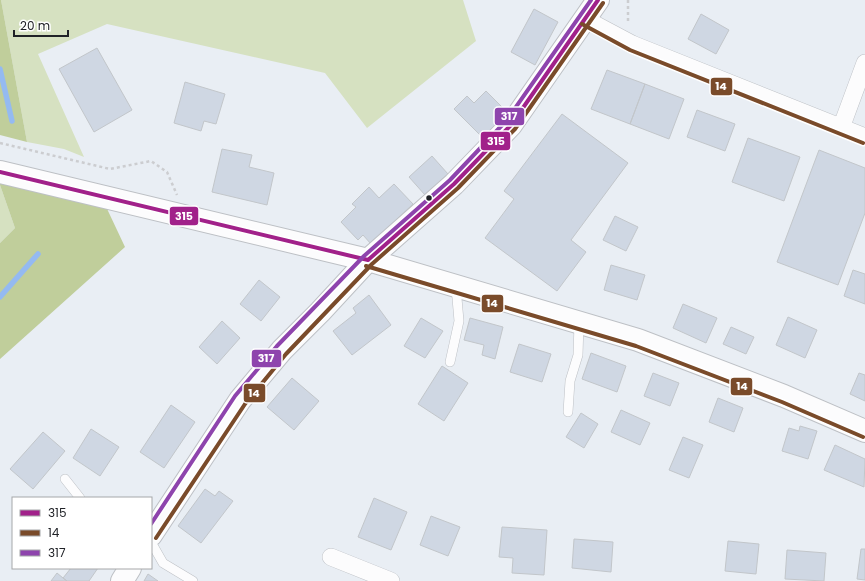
<svg xmlns="http://www.w3.org/2000/svg" width="865" height="581" font-family="Poppins,sans-serif">
	<style>
		.green { fill: #d6e1c1 }
		.forest { fill: #c0ce9b }
		.lines { fill: none; stroke-linecap: round; stroke-linejoin: round }
		.stream { stroke: #94baf1; stroke-width: 5.5 }
		.building { fill: #cfd7e3; stroke: #c2c6ca }
		.service-casing { stroke: #bdc0c5; stroke-width: 10 }
		.minor-casing { stroke: #bdc0c5; stroke-width: 18 }
		.tertiary-casing { stroke: #bdc0c5; stroke-width: 24 }
		.secondary-casing { stroke: #bdc0c5; stroke-width: 24 }
		.path { stroke: #cccdd0; stroke-width: 2.5; stroke-dasharray: 3 3; stroke-linecap: butt }
		.service { stroke: #fcfcfd; stroke-width: 9 }
		.minor { stroke: #fcfcfd; stroke-width: 17 }
		.tertiary { stroke: #fcfcfd; stroke-width: 22 }
		.secondary { stroke: #fcfcfd; stroke-width: 22 }
		.bus-1-casing { stroke: #fff; stroke-width: 7 }
		.bus-2-casing { stroke: #fff; stroke-width: 7 }
		.bus-3-casing { stroke: #fff; stroke-width: 7 }
		.bus-1 { stroke: #a1218a; stroke-width: 4 }
		.bus-2 { stroke: #7a4b2a; stroke-width: 4 }
		.bus-3 { stroke: #8e44ad; stroke-width: 4 }
		.bus-dot { fill: #202227; stroke: #fff; stroke-width: 1.5 }
		.line-badge { stroke: #fff; stroke-width: 1.5 }
		.badge-label { font-size: 11px; text-anchor: middle; font-weight: bold; fill: #fff }
	</style>
	<rect width="100%" height="100%" fill="#e9eef4"/>
	<path class="green" d="M1,0H463L476,41L367,128L325,73L107,24L38,54L84,157L64,149L27,142Z
		M0,185L15,228L0,243Z"/>
	<path class="forest" d="M0,0H1L27,142L0,135Z
		M0,172L101,196L125,247L0,359V243L15,228L0,185Z"/>
	<g class="lines">
		<path class="stream" d="M0,69L12,121
			M0,297L38,254"/>
	</g>
	<path class="building" d="M534,9L558,22L535,65L511,52Z
		M701,14L729,30L716,54L688,39Z
		M97,48L132,110L94,132L59,69Z
		M607,70L645,84L630,124L591,109Z
		M185,82L225,94L216,124L204,121L201,131L174,123Z
		M645,84L684,99L669,139L630,124Z
		M486,91L508,113L483,138L454,109L467,96L474,103Z
		M697,110L735,124L725,151L687,137Z
		M562,114L628,163L571,240L586,252L557,291L485,238L514,199L504,191Z
		M748,138L800,157L784,201L732,182Z
		M222,149L252,155L249,167L274,173L267,205L212,192Z
		M819,150L865,168V213L838,285L777,262Z
		M432,156L448,174L425,195L409,177Z
		M394,184L413,204L371,244L363,235L358,240L341,222L356,207L352,204L369,187L379,198Z
		M615,216L638,227L626,251L603,240Z
		M611,265L645,275L637,300L604,290Z
		M853,270L865,274V304L844,296Z
		M259,280L280,297L261,321L240,304Z
		M369,295L391,325L352,355L333,331L356,313L353,308Z
		M683,304L717,318L706,343L673,328Z
		M788,317L817,330L805,358L776,345Z
		M421,318L443,331L425,358L404,346Z
		M470,318L503,327L495,359L482,355L484,345L464,340Z
		M222,321L240,338L217,364L199,347Z
		M731,327L754,337L746,354L723,344Z
		M519,344L551,354L542,382L510,372Z
		M591,353L626,366L617,392L582,379Z
		M442,366L468,383L444,421L418,404Z
		M653,373L679,383L670,406L644,396Z
		M859,373L865,375V401L850,394Z
		M292,378L319,401L294,430L267,407Z
		M718,398L743,408L734,432L709,422Z
		M171,405L195,422L164,468L140,452Z
		M621,410L650,423L640,445L611,432Z
		M581,413L598,424L584,448L566,437Z
		M800,426L817,431L808,459L782,451L789,428L799,431Z
		M91,429L119,447L100,476L73,458Z
		M43,432L65,451L33,489L10,469Z
		M683,437L703,445L689,478L669,470Z
		M835,445L865,459L864,487L824,470Z
		M205,489L215,496L219,491L233,501L201,543L178,526Z
		M374,498L407,512L391,550L358,537Z
		M431,516L460,527L448,556L420,545Z
		M502,527L547,530L544,575L512,573L513,558L499,557Z
		M574,539L613,542L611,572L572,568Z
		M728,541L759,544L756,574L725,571Z
		M861,549H865V580L857,579Z
		M787,550L826,553L824,581L785,579Z
		M71,568H98L89,581H67L63,578Z
		M57,573L63,578L67,581H51Z
		M148,574L158,581H144Z"/>
	<g class="lines">
		<defs>
			<path id="service" d="M450,362L459,321L456,287
				M568,412L570,381L578,355L579,323
				M65,479L80,498
				M151,542L163,563L193,581"/>
			<path id="minor" d="M585,19L632,44L865,137
				M841,128L865,63
				M331,557L391,581"/>
			<path id="tertiary" d="M0,172L368,260L638,340L784,396L865,431"/>
			<path id="secondary" d="M151,535L240,400L282,350L320,312L368,260L454,184L511,125L598,0
				M122,581L130,568"/>
		</defs>
		<use href="#service" class="service-casing"/>
		<use href="#minor" class="minor-casing"/>
		<use href="#tertiary" class="tertiary-casing"/>
		<use href="#secondary" class="secondary-casing"/>
		<path class="path" d="M628,0V22
			M0,143L110,169L151,161L167,172L177,195"/>
		<use href="#service" class="service"/>
		<use href="#minor" class="minor"/>
		<use href="#tertiary" class="tertiary"/>
		<use href="#secondary" class="secondary"/>
		<defs>
			<path id="bus-1" d="M0,172L368,260
				M368,260L454,184L511,125L598,0"/>
			<path id="bus-2" d="M582,24L630,50L863,143
				M366,266L636,346L782,402L863,437
				M156,538L245,404L286,354L372,264L458,188L515,129L603,3"/>
			<path id="bus-3" d="M151,524L235,396L277,346L364,256L450,180L506,121L591,0"/>
		</defs>
		<use href="#bus-1" class="bus-1-casing"/>
		<use href="#bus-2" class="bus-2-casing"/>
		<use href="#bus-3" class="bus-3-casing"/>
		<use href="#bus-1" class="bus-1"/>
		<use href="#bus-2" class="bus-2"/>
		<use href="#bus-3" class="bus-3"/>
	</g>
	<circle class="bus-dot" cx="429" cy="198" r="3.5"/>
	<g class="line-badge">
		<rect x="710" y="77" width="23" height="19" rx="4" fill="#7a4b2a"/>
		<rect x="494" y="107" width="31" height="19" rx="4" fill="#8e44ad"/>
		<rect x="480" y="131" width="31" height="20" rx="4" fill="#a1218a"/>
		<rect x="169" y="206" width="30" height="20" rx="4" fill="#a1218a"/>
		<rect x="481" y="294" width="23" height="19" rx="4" fill="#7a4b2a"/>
		<rect x="251" y="349" width="31" height="19" rx="4" fill="#8e44ad"/>
		<rect x="730" y="377" width="23" height="19" rx="4" fill="#7a4b2a"/>
		<rect x="243" y="383" width="23" height="20" rx="4" fill="#7a4b2a"/>
	</g>
	<g class="badge-label">
		<text x="721" y="90">14</text>
		<text x="509" y="120">317</text>
		<text x="496" y="145">315</text>
		<text x="184" y="220">315</text>
		<text x="492" y="307">14</text>
		<text x="266" y="362">317</text>
		<text x="742" y="390">14</text>
		<text x="254" y="397">14</text>
	</g>
	<rect x="12" y="497" width="140" height="72" fill="#ffffff" stroke="#a6a7a9"/>
	<rect x="20" y="510" width="20" height="6" fill="#a1218a" stroke="#a6a7a9"/>
	<text x="48" y="517" font-size="12" fill="#202227">315</text>
	<rect x="20" y="530" width="20" height="6" fill="#7a4b2a" stroke="#a6a7a9"/>
	<text x="48" y="537" font-size="12" fill="#202227">14</text>
	<rect x="20" y="550" width="20" height="6" fill="#8e44ad" stroke="#a6a7a9"/>
	<text x="48" y="557" font-size="12" fill="#202227">317</text>
	<path d="M14 30v6h54v-6" fill="none" stroke="#202227" stroke-width="2"/>
	<text x="20" y="30" font-size="12" fill="#202227" stroke="#ffffff" stroke-width="3" paint-order="stroke">20 m</text>
</svg>
